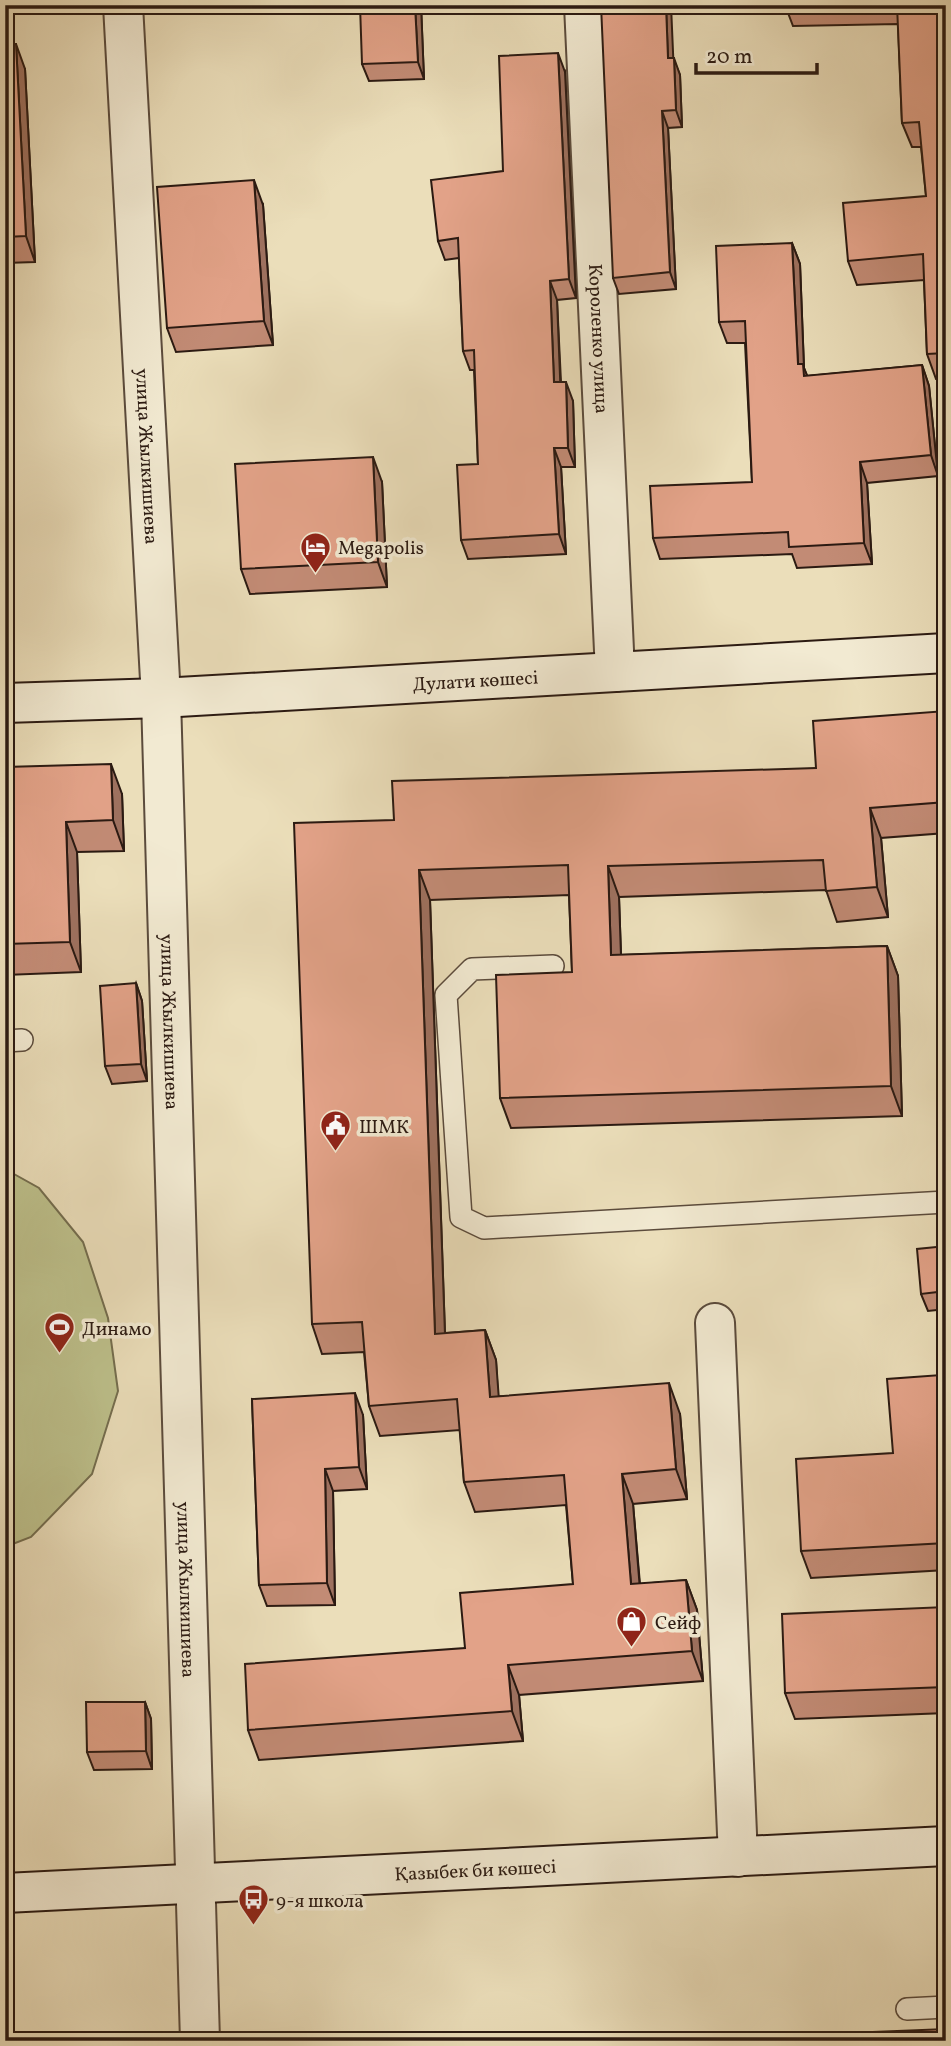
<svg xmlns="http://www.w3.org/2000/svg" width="951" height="2046" font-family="Vollkorn,serif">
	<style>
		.green { fill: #bdc08b; stroke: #746d4e; stroke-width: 2 }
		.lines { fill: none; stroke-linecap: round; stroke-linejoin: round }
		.lane-casing { stroke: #5b4b3c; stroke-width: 24 }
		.street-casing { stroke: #5b4b3c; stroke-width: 42 }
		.secondary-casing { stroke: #2b1a12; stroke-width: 42 }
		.lane { stroke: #f2ead2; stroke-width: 21 }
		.street { stroke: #f2ead2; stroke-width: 38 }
		.secondary { stroke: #f2ead2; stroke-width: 38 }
		.wall { fill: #c28b75; stroke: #2b1a12; stroke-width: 2 }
		.shaded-wall { fill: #9e715f; stroke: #2b1a12; stroke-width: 2 }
		.building { fill: #e2a288; stroke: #2b1a12; stroke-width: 2 }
		.labels { text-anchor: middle; stroke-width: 7; stroke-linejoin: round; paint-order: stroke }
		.street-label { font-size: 19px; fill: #2b1a12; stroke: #f2ead2 }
		.poi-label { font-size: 19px; fill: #2b1a12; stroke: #f2ead2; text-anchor: start }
	</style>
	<rect width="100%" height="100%" fill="#ebdeba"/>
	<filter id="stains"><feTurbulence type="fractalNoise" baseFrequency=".00286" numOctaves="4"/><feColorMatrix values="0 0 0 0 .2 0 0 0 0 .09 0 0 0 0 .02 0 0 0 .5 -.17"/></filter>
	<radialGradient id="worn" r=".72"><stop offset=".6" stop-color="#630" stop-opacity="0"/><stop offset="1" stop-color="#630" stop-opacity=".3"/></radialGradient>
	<path class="green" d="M5,1169L39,1188L83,1242L108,1318L118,1391L92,1474L31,1537L5,1547Z"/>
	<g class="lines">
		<defs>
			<path id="lane" d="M553,966L472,969L446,995L461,1217L484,1228L946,1202
				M5,1041L22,1040
				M907,2009L946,2007"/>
			<g id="street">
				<path id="s1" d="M123,5L161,698L200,2041"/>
				<path id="s2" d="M584,5L615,672"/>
				<path d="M715,1323L738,1857"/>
			</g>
			<g id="secondary">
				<path id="s3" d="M5,703L161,698L946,653"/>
				<path id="s4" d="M5,1893L946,1846"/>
			</g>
		</defs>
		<use href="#lane" class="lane-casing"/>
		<use href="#street" class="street-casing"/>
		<use href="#secondary" class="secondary-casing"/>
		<use href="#lane" class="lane"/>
		<use href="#street" class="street"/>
		<use href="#secondary" class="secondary"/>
	</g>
	<path class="wall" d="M198,5H275V6L199,7Z
		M421,5L424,79L369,81L362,64Z
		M785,5H946V378L936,379L927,354L924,280L857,285L848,261L926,196L921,147H912L902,123L898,24L793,26Z
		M5,44L25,69L35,262L5,263Z
		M673,58L680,75L682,127L668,128L676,289L619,294L613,278Z
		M565,72L576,298L557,300L561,382L573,401L575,467H561L566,554L468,559L461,540L478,464L474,370H470L463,351L459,258L445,260L438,241L503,171Z
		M263,205L273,345L176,352L167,328Z
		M792,243L800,264L804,368L807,376L922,365L929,386L938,476L867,483L872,564L797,568L792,554L660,559L653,538L752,482L745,343H727L719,322Z
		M382,482L387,587L250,594L241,569Z
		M946,711V833L881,838L888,917L837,922L826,890L619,897L621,955L887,946L898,976L902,1116L511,1128L500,1098L572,972L569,895L430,900L445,1333L485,1330L496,1360L498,1396L680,1414L687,1499L633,1504L640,1584L686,1580L697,1610L703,1681L519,1695L523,1741L259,1760L248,1730L465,1648L573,1584L566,1505L475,1512L464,1482L460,1430L380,1436L369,1406L364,1352L322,1354L312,1324L394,820L816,768Z
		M5,767L122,794L124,851L77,852L81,972L5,975Z
		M136,983L142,1001L147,1081L112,1084L105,1066Z
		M946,1246V1309L928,1311L921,1294Z
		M941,1375L946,1389V1570L811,1578L801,1551L893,1453Z
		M252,1399L363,1415L367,1489L333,1491L335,1605L267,1606L259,1585Z
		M946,1607V1713L795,1719L785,1693Z
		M145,1702L151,1719L152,1769L94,1770L87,1752Z"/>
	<path class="shaded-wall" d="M415,5H421L424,79L418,62Z
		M666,5H671L674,75L668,58Z
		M16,44L25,69L35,262L26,236Z
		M558,53L565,72L576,298L569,279Z
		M674,58L680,75L682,127L676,110Z
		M662,111L668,128L676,289L670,272Z
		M254,180L263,205L273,345L264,321Z
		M792,243L800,264L804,368L811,385V397L798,364Z
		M550,281L557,300L561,401L554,382Z
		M922,365L929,386L938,476L931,455Z
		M566,382L573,401L575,467L568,448Z
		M554,448L561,467L566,554L559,534Z
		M373,457L382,482L387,587L378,562Z
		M860,462L867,483L872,564L864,543Z
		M111,764L122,794L124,851L113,820Z
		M870,808L881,838L888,917L877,887Z
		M66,822L77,852L81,972L70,942Z
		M608,866L619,897L622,985L611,955Z
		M419,870L430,900L446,1364L435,1334Z
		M887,946L898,976L902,1116L891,1086Z
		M136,983L142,1001L147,1081L141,1064Z
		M485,1330L496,1360L501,1427L490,1397Z
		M941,1375L946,1389V1444Z
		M669,1383L680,1414L687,1499L676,1469Z
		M355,1393L363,1415L367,1489L359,1467Z
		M325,1469L333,1491L335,1605L327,1583Z
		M622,1474L633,1504L642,1614L631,1584Z
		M686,1580L697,1610L703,1681L692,1651Z
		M508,1665L519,1695L523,1741L512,1711Z
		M145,1702L151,1719L152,1769L146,1751Z"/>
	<path class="building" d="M360,5H415L418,62L362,64Z
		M601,5H666L668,58H674L676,110L662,111L670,272L613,278Z
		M897,5H946V353L927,354L923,254L848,261L843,203L926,196L919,122L902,123Z
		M5,44H16L26,236L5,237Z
		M558,53L569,279L550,281L554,382H566L568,448H554L559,534L461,540L457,465L478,464L474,350L463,351L458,238L438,241L431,180L503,171L499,56Z
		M254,180L264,321L167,328L157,187Z
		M792,243L798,364H803L804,376L922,365L931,455L860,462L864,543L789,547L788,532L653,538L650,486L752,482L745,321L719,322L716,246Z
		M373,457L378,562L241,569L235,464Z
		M946,711V802L870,808L877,887L826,891L823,860L608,866L611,955L887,946L891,1086L500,1098L496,975L572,972L568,865L419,870L435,1334L485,1330L490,1397L669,1383L676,1469L622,1474L631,1584L686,1580L692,1651L508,1665L512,1711L248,1730L245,1664L465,1648L460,1593L573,1584L564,1475L464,1482L457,1399L369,1406L362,1322L312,1324L294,823L394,820L392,781L816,768L813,721Z
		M111,764L113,820L66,822L70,942L5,944V767Z
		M136,983L141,1064L105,1066L100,986Z
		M946,1246V1291L921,1294L917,1249Z
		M941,1375L946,1444V1543L801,1551L796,1459L893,1453L887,1379Z
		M355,1393L359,1467L325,1469L327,1583L259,1585L252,1399Z
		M946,1607V1687L785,1693L782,1614Z
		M86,1702H145L146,1751L87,1752Z
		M946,2029V2041H650Z"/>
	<defs>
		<symbol id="hotel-pin" viewBox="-11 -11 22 30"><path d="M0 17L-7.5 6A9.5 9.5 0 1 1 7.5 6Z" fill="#8f2418" stroke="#f2ead2"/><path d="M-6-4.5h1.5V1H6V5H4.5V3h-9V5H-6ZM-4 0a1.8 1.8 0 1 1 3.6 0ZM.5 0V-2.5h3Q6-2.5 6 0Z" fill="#fff"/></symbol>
		<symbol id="civic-pin" viewBox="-11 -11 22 30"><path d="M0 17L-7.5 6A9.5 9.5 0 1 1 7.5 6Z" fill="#8f2418" stroke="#f2ead2"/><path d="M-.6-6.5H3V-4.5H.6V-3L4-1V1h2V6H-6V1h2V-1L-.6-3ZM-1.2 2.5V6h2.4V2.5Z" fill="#fff"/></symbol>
		<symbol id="stadium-pin" viewBox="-11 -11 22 30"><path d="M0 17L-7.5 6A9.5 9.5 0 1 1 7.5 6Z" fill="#8f2418" stroke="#f2ead2"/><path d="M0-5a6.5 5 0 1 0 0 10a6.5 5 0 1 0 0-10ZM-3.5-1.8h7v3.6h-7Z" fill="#fff"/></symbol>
		<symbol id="shop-pin" viewBox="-11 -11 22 30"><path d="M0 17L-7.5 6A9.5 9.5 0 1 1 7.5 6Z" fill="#8f2418" stroke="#f2ead2"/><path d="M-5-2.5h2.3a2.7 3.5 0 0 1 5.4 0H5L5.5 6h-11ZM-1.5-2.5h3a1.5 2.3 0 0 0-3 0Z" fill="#fff"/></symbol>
		<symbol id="bus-pin" viewBox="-11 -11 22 30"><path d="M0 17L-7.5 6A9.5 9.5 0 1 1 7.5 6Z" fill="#8f2418" stroke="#f2ead2"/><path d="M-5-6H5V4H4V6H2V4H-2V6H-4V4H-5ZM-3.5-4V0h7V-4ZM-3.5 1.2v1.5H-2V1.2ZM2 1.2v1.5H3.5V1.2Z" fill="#fff"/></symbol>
	</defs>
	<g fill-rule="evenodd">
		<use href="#hotel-pin" x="298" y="530" width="35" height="47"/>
		<use href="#civic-pin" x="318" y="1108" width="35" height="47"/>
		<use href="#stadium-pin" x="42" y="1310" width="35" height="47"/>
		<use href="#shop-pin" x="614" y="1604" width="35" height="47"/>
		<use href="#bus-pin" x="236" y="1882" width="35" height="47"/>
	</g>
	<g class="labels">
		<g class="street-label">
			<text dy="7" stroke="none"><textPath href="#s2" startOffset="334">Короленко улица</textPath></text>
			<text dy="7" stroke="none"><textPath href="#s1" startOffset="452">улица Жылкишиева</textPath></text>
			<text dy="7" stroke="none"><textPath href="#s3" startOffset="471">Дулати көшесі</textPath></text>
			<text dy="7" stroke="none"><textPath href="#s1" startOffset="1018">улица Жылкишиева</textPath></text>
			<text dy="7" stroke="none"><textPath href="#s1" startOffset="1586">улица Жылкишиева</textPath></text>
			<text dy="7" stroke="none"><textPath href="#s4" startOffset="471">Қазыбек би көшесі</textPath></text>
		</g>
		<g class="poi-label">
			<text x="338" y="554">Megapolis</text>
			<text x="359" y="1133">ШМК</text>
			<text x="82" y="1335">Динамо</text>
			<text x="655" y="1629">Сейф</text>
			<text x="276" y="1907">9-я школа</text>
		</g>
	</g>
	<rect width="951" height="2046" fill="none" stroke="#ebdeba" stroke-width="28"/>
	<rect x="7" y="7" width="937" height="2032" fill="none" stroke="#2b1a12" stroke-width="3.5"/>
	<rect x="14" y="14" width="923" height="2018" fill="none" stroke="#2b1a12" stroke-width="2"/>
	<path d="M696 63v10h121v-10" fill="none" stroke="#2b1a12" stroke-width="3.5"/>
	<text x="706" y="63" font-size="21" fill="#2b1a12" stroke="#f2ead2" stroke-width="5" paint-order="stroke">20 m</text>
	<rect width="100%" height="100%" filter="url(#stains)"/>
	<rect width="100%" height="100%" fill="url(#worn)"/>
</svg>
